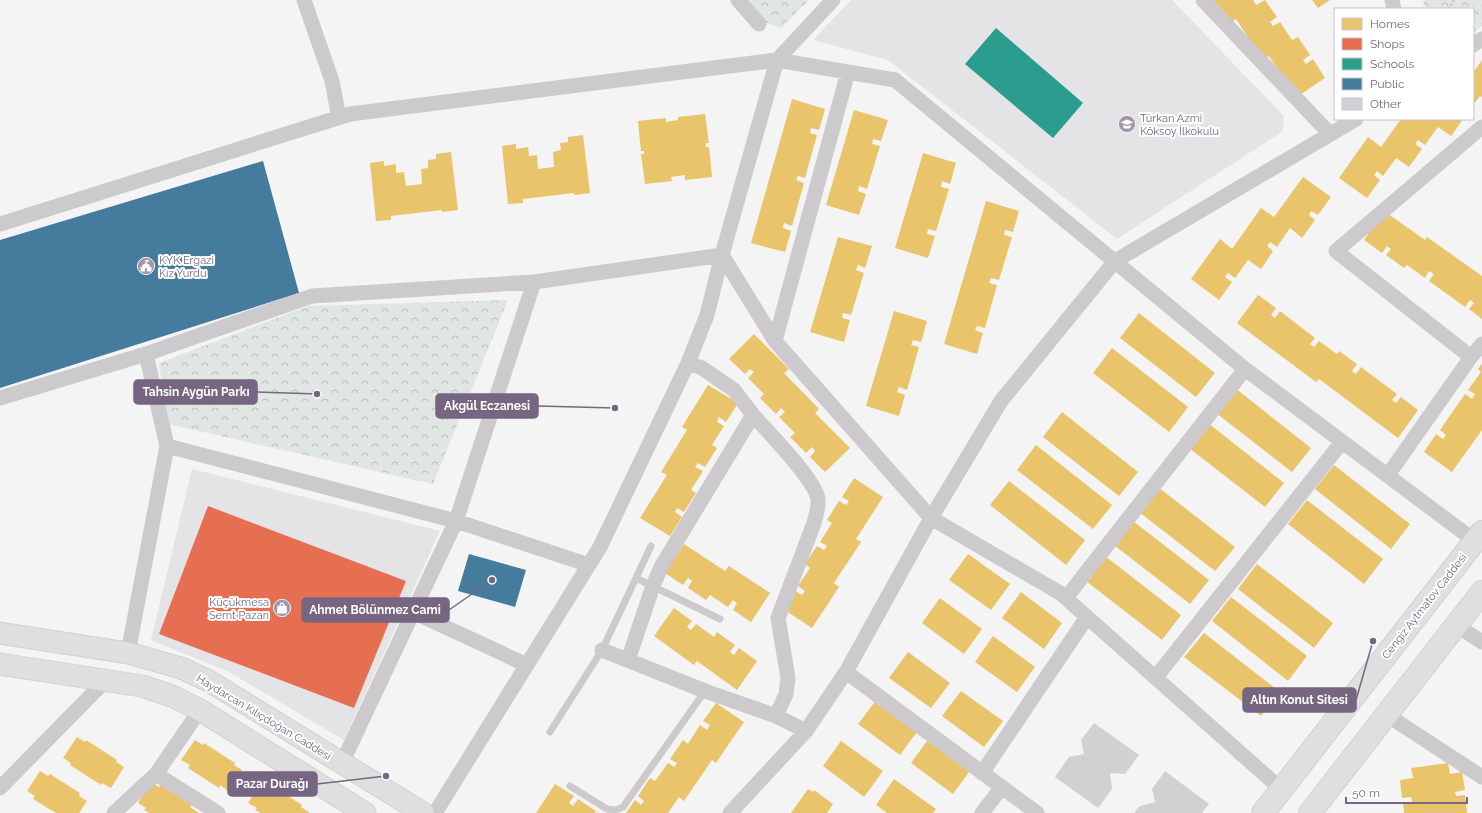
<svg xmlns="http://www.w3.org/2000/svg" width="1482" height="813" font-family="Raleway,sans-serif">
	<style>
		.built { fill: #e4e4e6 }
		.forest { fill: url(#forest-crowns) }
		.homes { fill: #e9c46a }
		.shops { fill: #e76f51 }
		.schools { fill: #2a9d8f }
		.public { fill: #457b9d }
		.building { fill: #d1d1d3 }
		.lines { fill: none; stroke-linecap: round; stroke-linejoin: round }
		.secondary-casing { stroke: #d1d0d1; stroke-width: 23 }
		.primary-casing { stroke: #d1d0d1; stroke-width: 24 }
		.path { stroke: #c8c8c9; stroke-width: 2.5; stroke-dasharray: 2 2; stroke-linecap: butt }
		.lane { stroke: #cccacd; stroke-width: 7 }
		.street { stroke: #cccacd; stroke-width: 15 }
		.secondary { stroke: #dfdfe0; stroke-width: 21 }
		.primary { stroke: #dfdfe0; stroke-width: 22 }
		.labels { text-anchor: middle; stroke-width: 4; stroke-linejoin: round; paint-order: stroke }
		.poi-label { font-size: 11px; fill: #766681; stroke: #fff; text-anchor: start }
		.street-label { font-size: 11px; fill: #766681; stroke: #fff }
		.leader { fill: none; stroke: #766681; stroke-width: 1.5 }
		.callout-dot { fill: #766681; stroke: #fff; stroke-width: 1.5 }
		.callout { fill: #766681; stroke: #766681; stroke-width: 1.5 }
		.callout-label { font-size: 12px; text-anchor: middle; font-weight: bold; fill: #fff }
	</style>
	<defs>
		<pattern id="forest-crowns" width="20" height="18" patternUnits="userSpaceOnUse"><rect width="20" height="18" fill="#e0e6e4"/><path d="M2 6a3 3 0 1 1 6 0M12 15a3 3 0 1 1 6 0" fill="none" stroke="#babebe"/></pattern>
	</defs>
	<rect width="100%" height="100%" fill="#f3f4f3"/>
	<path class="built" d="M851,0H1172L1284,116L1283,131L1117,239L888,60L813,40Z
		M192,469L440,531L344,740L229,672L151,640Z"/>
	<path class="forest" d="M748,0H809L781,28L765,22Z
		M1423,0H1482V26L1473,33V9H1425Z
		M508,300L433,484L168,424L159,363L308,306Z"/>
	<path class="homes" d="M1211,0H1253L1256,5L1265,0L1277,17L1270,22L1273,26L1280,22L1292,40L1298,37L1310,55L1303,60L1306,64L1313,59L1325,78L1297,97L1269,56L1263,60L1236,19L1228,24Z
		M1312,0H1330L1318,8Z
		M1482,60V97L1480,96L1473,105V73Z
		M792,99L825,109L819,130L811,128L810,133L817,135L805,178L798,176L796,180L804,183L792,226L784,223L783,228L791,231L785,252L751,243Z
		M854,110L888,120L881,141L873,139L872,144L880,146L867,189L859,186L858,191L866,194L859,215L826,205Z
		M705,114L709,143H706V147H709L712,177L685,180V175L671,177L672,181L645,184L641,154H644V151H641L638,121L666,118V122L678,120V117Z
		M1401,119H1463L1451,136L1438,127L1425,145L1418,140L1415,144L1422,149L1409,167L1396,158L1383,176L1377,171L1374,175L1380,180L1367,198L1339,178L1368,137L1381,147Z
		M583,135L590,193L574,195V193L523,199V203L508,204L502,146L516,144V149L528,147L529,156L537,155L538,169L554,167L553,152L561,150L560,143L568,142V137Z
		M451,152L458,210L442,212V210L391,216V220L376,221L370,163L384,161V166L396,164V173L404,172L406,186L422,184L421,169L428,168V160L436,159V154Z
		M923,153L956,163L950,184L942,181L941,187L949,189L936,231L928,229L927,234L935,236L928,258L895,248Z
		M1303,177L1331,197L1318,215L1311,211L1309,215L1315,220L1302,238L1290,228L1277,247L1270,242L1267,246L1273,251L1261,269L1248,260L1235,278L1228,273L1225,277L1232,282L1219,300L1191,279L1220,239L1232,249L1261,208L1274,217Z
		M986,201L1019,211L1013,232L1005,230L1004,235L1012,237L999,280L991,278L989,283L997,285L985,328L977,326L975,330L983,333L977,354L944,344Z
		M1384,211L1425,240L1427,237L1482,276V319L1469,309L1474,303L1470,300L1465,307L1429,281L1434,274L1429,271L1425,278L1407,265L1404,268L1386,255L1391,249L1387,246L1382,253L1364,240Z
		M838,237L872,246L865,268L858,265L856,270L864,273L851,315L843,313L842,318L850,320L844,342L810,332Z
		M1258,295L1276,308L1271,315L1275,318L1280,311L1315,338L1310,344L1314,347L1319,341L1337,354L1339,351L1357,364L1352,371L1356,374L1361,367L1397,394L1392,400L1396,403L1401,397L1418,410L1398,438L1319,379L1316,382L1237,323Z
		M894,311L927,321L921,342L913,340L911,345L919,347L907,390L899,387L897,392L905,395L899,416L866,406Z
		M1139,313L1215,373L1196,397L1120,338Z
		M754,334L789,369L784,373L819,409L815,413L850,448L825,472L810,457L815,451L812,447L806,453L790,437L795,433L779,417L785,412L781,408L776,414L760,398L764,394L748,378L754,372L750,369L745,374L729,359Z
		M1112,348L1188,407L1169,432L1093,373Z
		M1482,364V430L1452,472L1424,452L1436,434L1443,439L1446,435L1440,430L1465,394L1472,399L1475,394L1468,390L1481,372L1478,369Z
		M708,385L738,403L726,422L719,417L717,422L724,426L712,445L717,448L705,467L698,463L695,467L703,471L691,490L696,493L684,512L677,508L675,512L682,517L670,536L640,518L667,475L661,472L687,430L682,427Z
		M1235,388L1311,448L1292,472L1216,413Z
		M1062,412L1138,472L1119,496L1043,437Z
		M1208,423L1284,483L1265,507L1189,448Z
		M1036,445L1112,505L1093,529L1017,470Z
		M1334,465L1410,524L1391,549L1315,489Z
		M854,478L883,497L856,539L861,542L834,583L839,587L812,628L783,609L795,591L802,595L805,591L798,586L810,568L805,564L817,546L824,550L827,546L820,542L832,523L827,520L839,501L846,505L849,501L842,497Z
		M1009,481L1085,540L1066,565L990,505Z
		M1158,487L1235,547L1215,571L1139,512Z
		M1307,500L1383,559L1364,584L1288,524Z
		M1133,521L1209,580L1190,604L1114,545Z
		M684,544L725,571L729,566L770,593L751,622L733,610L737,603L733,600L728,607L710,595L706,600L688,588L692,581L688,578L683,585L665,573Z
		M968,554L1010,584L991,610L949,580Z
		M1105,556L1181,615L1162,640L1086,581Z
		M1257,564L1333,623L1314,648L1238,589Z
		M1021,592L1062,623L1044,649L1002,618Z
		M1231,597L1307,656L1288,681L1212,621Z
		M940,598L982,629L964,654L922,623Z
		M674,608L692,621L687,627L691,630L696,624L714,637L717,632L735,645L730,652L734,655L739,648L757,661L737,690L697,661L694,665L654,636Z
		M1204,633L1280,692L1261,716L1184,657Z
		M993,636L1035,667L1017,692L975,662Z
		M908,652L950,683L931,708L889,678Z
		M961,691L1003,721L984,747L942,716Z
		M877,699L919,729L900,755L858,724Z
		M716,703L744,722L716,763L712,760L684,801L679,797L668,813H626L635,800L641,805L644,801L638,796L650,778L655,781L668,763L674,767L677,763L670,759L683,740L688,744L700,725L707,730L710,725L703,721Z
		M77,737L85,742L86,740L117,760L116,762L124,767L111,788L102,783L101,785L70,765L71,763L63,758Z
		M930,737L972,768L953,794L911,763Z
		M195,740L203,745L204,743L235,763L234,765L242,770L228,791L220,785L219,788L188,768L190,765L181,760Z
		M841,741L883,771L864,797L823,766Z
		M1448,763L1450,774L1462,772L1465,790L1455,792L1456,796L1465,795L1467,813H1404L1403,803L1412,802L1411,797L1402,798L1400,780L1413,778L1411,768Z
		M40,771L48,776L50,774L80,793L79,796L87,801L79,813H56L33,799L35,796L27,791Z
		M894,779L936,809L933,813H887L876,805Z
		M151,782L159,787L161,785L192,805L190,807L199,813H149L144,810L146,808L138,803Z
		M262,782L270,787L271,785L302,805L301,807L310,813H260L255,810L257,808L248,803Z
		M555,784L574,796L569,803L573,806L578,799L596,811L595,813H536Z
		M808,789L813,792L814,790L833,804L827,813H791Z"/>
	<path class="shops" d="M208,506L406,581L354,708L159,634Z"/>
	<path class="schools" d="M996,28L1083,103L1053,138L965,64Z"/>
	<path class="public" d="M263,161L299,293L0,388V240Z
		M469,554L526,570L515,607L458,591Z"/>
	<path class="building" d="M1094,723L1139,755L1125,774L1110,773L1112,789L1098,808L1055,777L1069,757L1084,754L1081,740Z
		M1165,771L1209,804L1202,813H1134L1140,806L1155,802L1152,789Z"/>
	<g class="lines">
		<defs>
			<path id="secondary" d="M0,633L128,653L181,668L209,681L423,813
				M0,664L142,686L172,696L200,710L365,813"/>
			<path id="primary" d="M1263,813L1482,532
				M1310,813L1482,592"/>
		</defs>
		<use href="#secondary" class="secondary-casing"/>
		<use href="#primary" class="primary-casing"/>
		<path class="path" d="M1449,9L1454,0"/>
		<path class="lane" d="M636,578L720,619
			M550,732L602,650L651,546
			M570,786L607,809L616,810L623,807L705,691"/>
		<path class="street" d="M304,0L332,81L339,118
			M738,0L759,24
			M1203,0L1330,134
			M1392,0L1394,9
			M1473,45L1482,39
			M0,224L350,114L777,60L895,80L1245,369L1475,541
			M775,341L848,72
			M1471,357L1482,344
			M0,398L146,354L312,296L534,282L722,255L775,341L931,518L1060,593L1281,789
			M753,415C768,432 815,479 818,499C819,507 816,515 814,523L778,618L788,678L786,694L776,716
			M167,446L456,521L589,565
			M1388,475L1471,357L1336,251L1482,127
			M1066,598L1245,369
			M413,612L527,665
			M1456,625L1482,642
			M602,650L705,691L776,716L806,731
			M128,653L167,446L146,354
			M628,660L653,586L661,567L753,415L734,390L702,368L688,363
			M846,672L1037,813
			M1156,677L1342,442
			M200,710L156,774L218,813
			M1387,715L1482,777
			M342,763L456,521L534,282
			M982,773L1087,617
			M0,788L106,680
			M114,813L156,774
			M435,813L600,547L688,363L707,315L722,255L777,60L833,0
			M730,813L806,731L846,672L931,518L1001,401L1115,261L1356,119
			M982,813L1002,787"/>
		<use href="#secondary" class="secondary"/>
		<use href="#primary" class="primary"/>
	</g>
	<defs>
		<symbol id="school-disc" viewBox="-11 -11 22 22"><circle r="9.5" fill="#a298a9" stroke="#fff"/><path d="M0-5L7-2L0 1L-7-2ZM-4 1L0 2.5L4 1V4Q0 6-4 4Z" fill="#fff"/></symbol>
		<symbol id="civic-disc" viewBox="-11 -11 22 22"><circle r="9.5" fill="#a298a9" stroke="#fff"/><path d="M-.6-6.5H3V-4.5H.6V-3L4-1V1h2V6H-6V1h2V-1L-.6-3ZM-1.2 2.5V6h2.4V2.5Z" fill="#fff"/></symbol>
		<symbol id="shop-disc" viewBox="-11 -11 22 22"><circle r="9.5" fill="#a298a9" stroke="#fff"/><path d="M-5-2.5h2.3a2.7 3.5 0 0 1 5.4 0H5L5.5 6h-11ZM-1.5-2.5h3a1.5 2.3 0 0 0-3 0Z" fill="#fff"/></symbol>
	</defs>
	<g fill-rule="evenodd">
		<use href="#school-disc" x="1117" y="114" width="20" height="20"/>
		<use href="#civic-disc" x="136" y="256" width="20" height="20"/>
		<use href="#shop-disc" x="272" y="598" width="20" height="20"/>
	</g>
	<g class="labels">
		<g class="poi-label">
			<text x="1140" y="122">Türkan Azmi<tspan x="1140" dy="13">Köksoy İlkokulu</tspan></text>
			<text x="159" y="264">KYK Ergazi<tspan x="159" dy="13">Kız Yurdu</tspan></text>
			<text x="269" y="606" text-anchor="end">Küçükmesa<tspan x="269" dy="13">Semt Pazarı</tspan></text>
		</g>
		<g class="street-label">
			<text transform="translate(1424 606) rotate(-52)" y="4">Cengiz Aytmatov Caddesi</text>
			<text transform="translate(264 717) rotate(31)" y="4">Haydarcan Kılıçdoğan Caddesi</text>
		</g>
	</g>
	<path class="leader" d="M317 394L257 392M615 408L538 406M492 580L449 610M1373 641L1356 700M386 776L317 784"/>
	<g class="callout-dot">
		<circle cx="317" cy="394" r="4"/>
		<circle cx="615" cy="408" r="4"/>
		<circle cx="492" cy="580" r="4"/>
		<circle cx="1373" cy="641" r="4"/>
		<circle cx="386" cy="776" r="4"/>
	</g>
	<g class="callout">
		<rect x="134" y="380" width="123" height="24" rx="4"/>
		<rect x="436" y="394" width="102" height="24" rx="4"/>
		<rect x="302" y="598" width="147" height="24" rx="4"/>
		<rect x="1243" y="688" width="113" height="24" rx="4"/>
		<rect x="228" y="772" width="89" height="24" rx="4"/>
	</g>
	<g class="callout-label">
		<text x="196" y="396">Tahsin Aygün Parkı</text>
		<text x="487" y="410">Akgül Eczanesi</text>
		<text x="375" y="614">Ahmet Bölünmez Cami</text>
		<text x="1299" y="704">Altın Konut Sitesi</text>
		<text x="272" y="788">Pazar Durağı</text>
	</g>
	<rect x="1334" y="8" width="140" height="112" fill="#ffffff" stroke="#c8c2cd"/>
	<rect x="1342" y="18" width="20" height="12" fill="#e9c46a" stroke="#c8c2cd"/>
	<text x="1370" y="28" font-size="12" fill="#766681">Homes</text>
	<rect x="1342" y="38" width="20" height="12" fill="#e76f51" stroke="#c8c2cd"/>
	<text x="1370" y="48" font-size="12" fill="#766681">Shops</text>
	<rect x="1342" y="58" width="20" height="12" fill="#2a9d8f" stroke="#c8c2cd"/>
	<text x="1370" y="68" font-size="12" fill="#766681">Schools</text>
	<rect x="1342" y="78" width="20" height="12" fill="#457b9d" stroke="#c8c2cd"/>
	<text x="1370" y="88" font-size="12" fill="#766681">Public</text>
	<rect x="1342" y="98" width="20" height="12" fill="#d1d1d3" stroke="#c8c2cd"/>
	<text x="1370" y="108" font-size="12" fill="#766681">Other</text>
	<path d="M1346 797v6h121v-6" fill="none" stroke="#766681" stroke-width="2"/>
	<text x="1352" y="797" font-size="12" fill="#766681" stroke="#ffffff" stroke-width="3" paint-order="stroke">50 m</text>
</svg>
